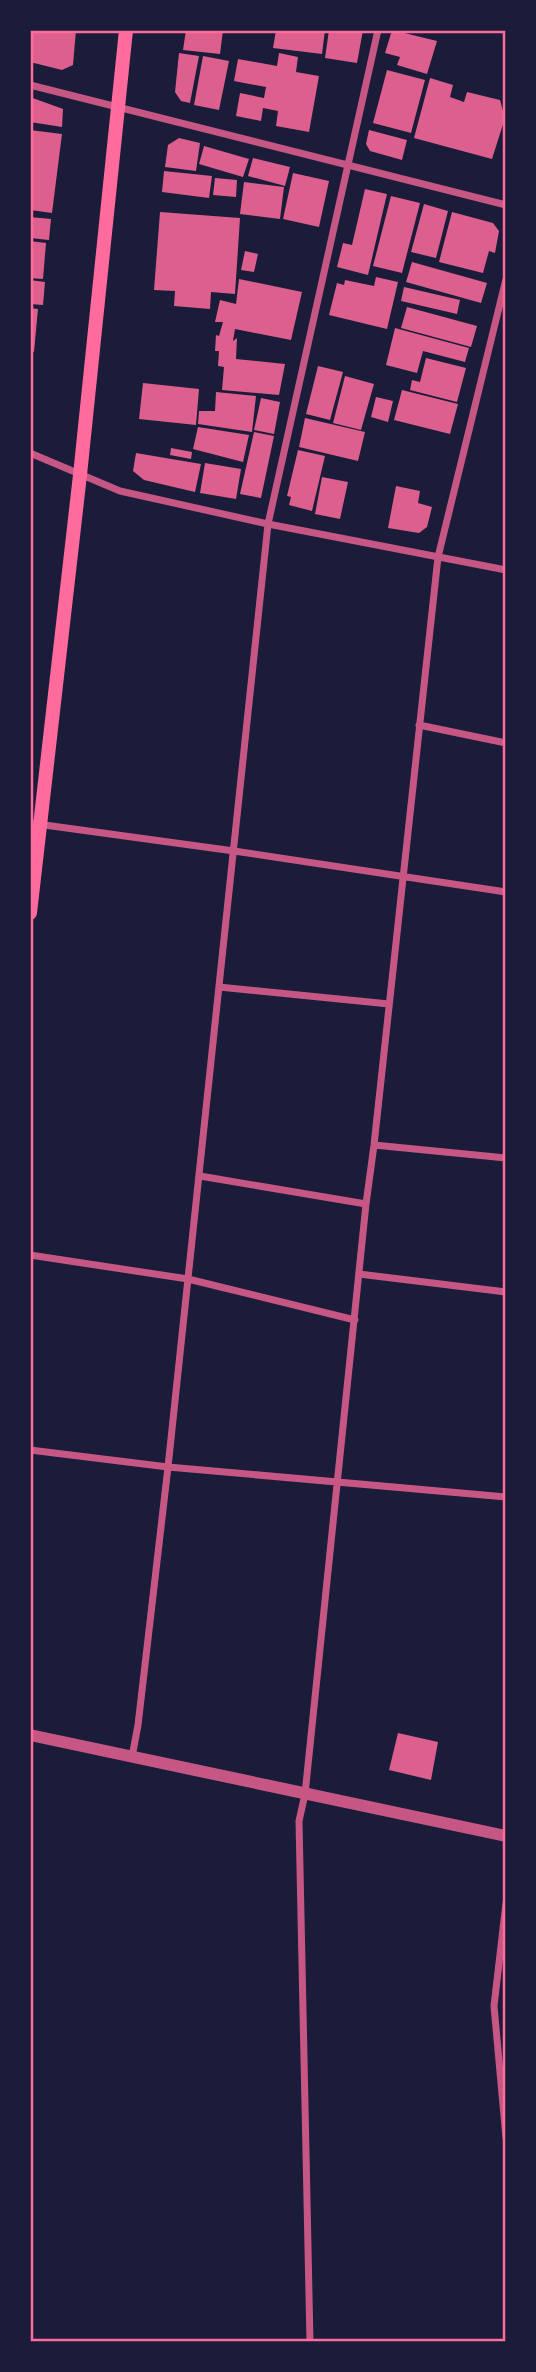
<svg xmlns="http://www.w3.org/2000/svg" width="536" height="2372" font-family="'Times New Roman',serif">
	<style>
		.building { fill: #dd5f8e }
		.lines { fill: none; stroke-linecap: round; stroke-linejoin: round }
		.minor { stroke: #c65784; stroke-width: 7 }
		.tertiary { stroke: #c65784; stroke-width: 12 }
		.secondary { stroke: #ff6b9d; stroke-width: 14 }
		.neatline { fill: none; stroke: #ff6b9d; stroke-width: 2.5 }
	</style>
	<rect width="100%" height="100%" fill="#1b1b3a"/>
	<path class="building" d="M30,30H76L73,65L62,70L30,62Z
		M186,30H223L220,54L183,50Z
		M276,30H325L322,54L273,48Z
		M329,30H363L357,63L325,58Z
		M392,30L437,41L427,74L397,65L400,57L385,53Z
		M179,53L199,56L190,103L181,101L175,92Z
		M279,53L298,57L296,72L319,76L309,132L276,126L278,111L263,108L261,121L236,116L240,93L264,98L266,87L234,81L238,59L277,66Z
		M203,56L229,61L219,110L194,105Z
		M387,70L425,80L411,133L373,123Z
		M430,78L453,85L450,97L464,102L467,92L500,100L505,118L492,159L414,138Z
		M30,97L63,109L62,127L30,122Z
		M30,130L62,134L52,213L30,210Z
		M369,130L407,140L402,160L370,151L366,144Z
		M179,138L200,143L196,171L165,167L168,145Z
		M204,146L249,159L243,177L199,164Z
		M253,158L290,167L285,186L248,176Z
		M164,171L212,176L209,198L162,192Z
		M293,173L329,181L319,227L283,219Z
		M215,178L237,180L236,197L213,195Z
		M244,182L284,187L280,219L240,214Z
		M365,189L387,194L368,275L337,267L343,243L352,245Z
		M391,196L420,203L402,273L373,266Z
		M424,204L448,211L436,258L411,252Z
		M160,212L240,218L235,294L211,292L210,309L174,306L175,291L154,290Z
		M452,212L493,223L499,231L495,253L489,251L483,273L439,262Z
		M30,217L51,219L49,240L30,238Z
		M30,241L46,243L43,279L30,278Z
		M245,251L258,254L254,272L241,270Z
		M412,262L487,283L481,303L406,282Z
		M376,277L398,282L387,329L329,315L337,283L344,285L345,280L374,286Z
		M239,279L302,292L291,340L235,329L233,341L237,338L236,359L285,364L279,395L222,390L224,367L218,366L219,351H215L216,335L219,336L223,322H215L220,300L236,304Z
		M30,280L45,282L43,305L30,304Z
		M404,287L460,300L457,314L401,301Z
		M407,307L477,326L471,347L401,328Z
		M30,308L38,309L34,352L30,351Z
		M395,328L469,348L465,362L423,351L417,373L386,365Z
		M426,358L466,368L457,402L410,390L412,380L420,382Z
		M318,366L343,372L330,420L306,414Z
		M345,376L374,384L361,430L333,423Z
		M143,383L199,389L196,425L139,419Z
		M402,390L458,404L450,434L394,420Z
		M216,392L256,396L252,432L198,424L199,411H215Z
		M376,397L393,401L388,422L371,417Z
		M261,398L280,402L274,434L254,430Z
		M305,418L365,432L358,461L299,447Z
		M198,427L249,435L243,462L193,449Z
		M254,432L274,436L261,498L240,494Z
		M171,448L192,452L191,459L170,455Z
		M298,450L325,456L312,511L289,505L291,497L287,496Z
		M136,453L201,464L195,492L144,480L133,471Z
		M205,463L241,469L236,499L200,493Z
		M322,477L348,482L340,519L315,514Z
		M396,486L420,491L418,503L432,507L427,527L419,533L388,528Z
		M398,1733L438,1742L431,1780L389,1770Z"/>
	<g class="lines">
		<path class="minor" d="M30,85L506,205
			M30,453L120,491L268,524L506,570
			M419,725L506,743
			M30,823L234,851L506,892
			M219,987L389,1004
			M374,1145L506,1158
			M200,1176L366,1204
			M30,1255L188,1279L355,1320
			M359,1274L506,1292
			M30,1450L168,1467L506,1497
			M132,1757L138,1725L168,1467L268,524L378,30
			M506,1903L494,2006L506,2138
			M310,2342L299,1821L305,1794L366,1204L374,1145L438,557L506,279"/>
		<path class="tertiary" d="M30,1735L506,1836"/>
		<path class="secondary" d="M30,913L80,475L126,30"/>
	</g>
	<rect width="536" height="2372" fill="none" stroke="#1b1b3a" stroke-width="63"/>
	<rect x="32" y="32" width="472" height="2308" class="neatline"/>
</svg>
